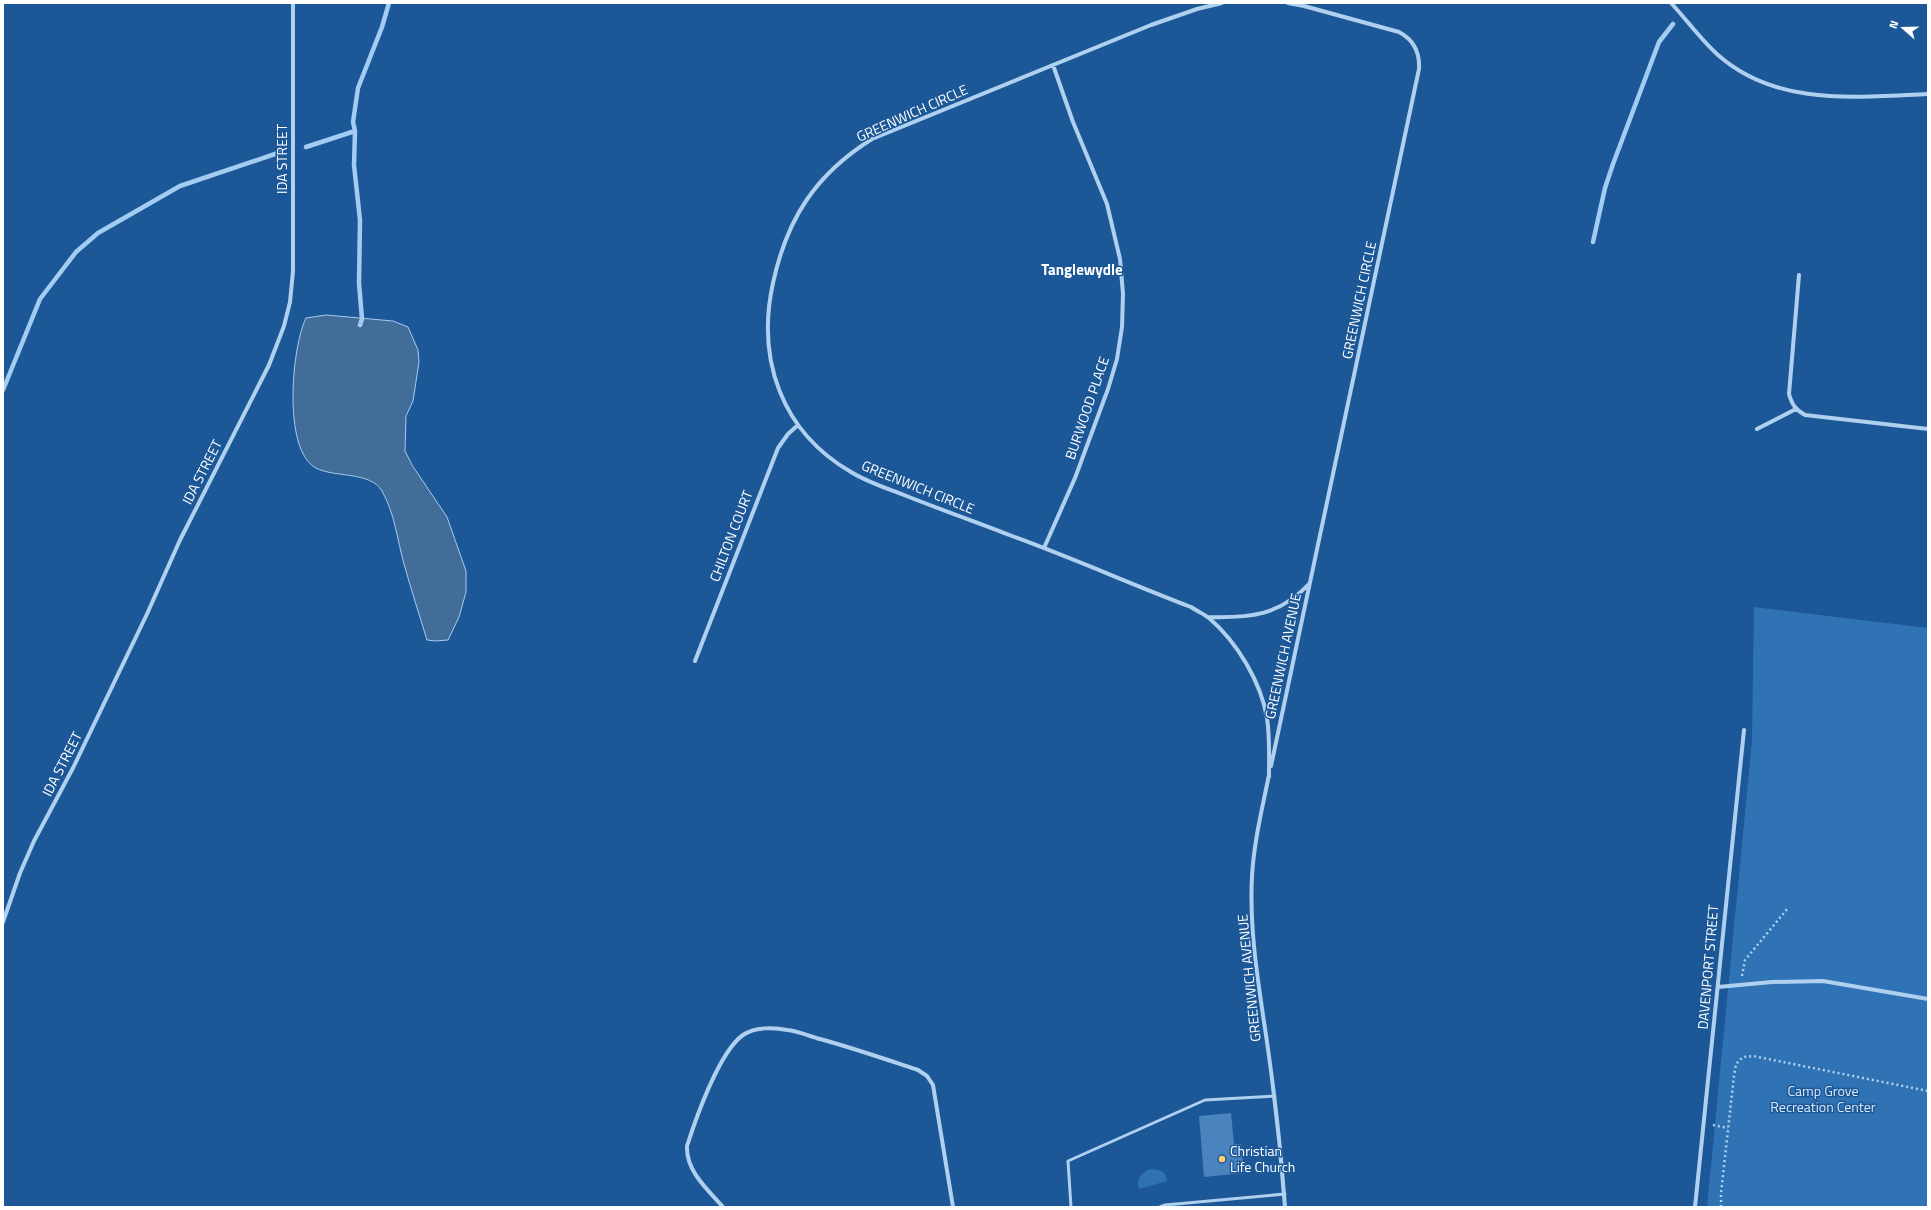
<svg xmlns="http://www.w3.org/2000/svg" width="1931" height="1210" font-family="'Titillium Web',sans-serif">
	<style>
		.green { fill: #3073b4 }
		.water { fill: #436d99; stroke: #a3ccf2 }
		.lines { fill: none; stroke-linecap: round; stroke-linejoin: round }
		.stream { stroke: #a3ccf2; stroke-width: 4.5 }
		.building { fill: #4984bf }
		.path { stroke: #b0d0f0; stroke-width: 2.5; stroke-dasharray: 2 3; stroke-linecap: butt }
		.service { stroke: #b0d0f0; stroke-width: 3 }
		.minor { stroke: #b0d0f0; stroke-width: 4 }
		.poi-dot { fill: #ffce6f; stroke: #1c5897; stroke-width: 1.5 }
		.labels { text-anchor: middle; stroke-width: 3; stroke-linejoin: round; paint-order: stroke }
		.street-label { font-size: 14px; fill: #fff; stroke: #1c5897 }
		.park-label { font-size: 14px; fill: #d7e9fb; stroke: #1c5897 }
		.poi-label { font-size: 14px; fill: #fff; stroke: #1c5897; text-anchor: start }
		.neighbourhood-label { font-size: 15px; font-weight: bold; fill: #fff; stroke: #1c5897 }
	</style>
	<rect width="100%" height="100%" fill="#1c5897"/>
	<path class="green" d="M1754,607L1928,628V1207H1707L1752,741Z
		M1149,1169L1159,1170L1165,1174L1167,1181L1139,1189C1136,1178 1141,1175 1149,1169Z"/>
	<path class="water" d="M326,315L393,321L408,327L418,350L419,362L413,401L406,416L405,451L412,465L447,517L466,571V592L459,617L448,640L435,641L427,640C419,614 411,589 404,564C397,539 395,514 382,491C370,471 335,478 316,468C282,450 292,346 306,318Z"/>
	<g class="lines">
		<path class="stream" d="M306,147L355,131
			M1593,242L1605,188L1613,164L1659,42L1673,24
			M360,325L362,319L359,283L360,220L354,165L355,131L353,122L358,88L382,27L389,3
			M3,390L40,299L76,252L98,233L180,186L281,152"/>
	</g>
	<path class="building" d="M1231,1113L1234,1144H1241L1244,1173L1204,1177L1199,1116Z"/>
	<g class="lines">
		<path class="path" d="M1742,976L1745,960L1788,908
			M1713,1125L1728,1128
			M1721,1207V1193L1734,1076L1736,1064L1743,1057L1753,1056L1928,1091"/>
		<path class="service" d="M1071,1207L1068,1161L1205,1100L1275,1096
			M1160,1207L1165,1205L1285,1194"/>
		<path class="minor" d="M1222,3L1197,9L1151,25L872,139C816,174 787,218 773,283C756,360 782,432 851,472C867,482 886,488 904,495C939,509 976,522 1012,536C1072,558 1131,584 1191,607C1197,611 1204,614 1209,618C1237,642 1261,682 1267,718C1270,738 1269,757 1269,777
			M1671,3C1687,20 1701,40 1718,55C1777,107 1856,97 1928,94
			M1799,275L1789,394C1792,405 1796,410 1805,415L1928,429
			M1757,429L1796,409
			M1044,548L1075,478L1108,389L1117,359L1122,327L1123,294L1120,259L1107,204L1073,122L1053,65
			M1208,617C1250,618 1279,616 1309,584
			M695,661L778,448L788,434L798,425
			M1271,766L1419,69C1420,52 1414,40 1399,32L1304,6L1288,3
			M1269,775C1262,809 1254,842 1252,876C1249,932 1259,987 1267,1042C1275,1097 1281,1152 1285,1207
			M3,922L20,873L34,841L73,768L147,614L180,540L269,365L284,326L290,302L293,271V3
			M1718,987L1772,982L1823,981L1928,999
			M723,1207C707,1189 686,1171 687,1146C696,1118 719,1052 743,1035C754,1027 774,1027 787,1030C798,1031 809,1036 820,1039C853,1048 885,1059 918,1070L927,1076L933,1085L953,1207
			M1695,1207L1744,730"/>
	</g>
	<circle class="poi-dot" cx="1222" cy="1159" r="4"/>
	<g class="labels">
		<g class="street-label">
			<text transform="translate(912 113) rotate(-24)" y="5">GREENWICH CIRCLE</text>
			<text transform="translate(282 159) rotate(-90)" y="5">IDA STREET</text>
			<text transform="translate(1359 300) rotate(-78)" y="5">GREENWICH CIRCLE</text>
			<text transform="translate(1087 408) rotate(-71)" y="5">BURWOOD PLACE</text>
			<text transform="translate(202 472) rotate(-63)" y="5">IDA STREET</text>
			<text transform="translate(918 487) rotate(22)" y="5">GREENWICH CIRCLE</text>
			<text transform="translate(731 536) rotate(-69)" y="5">CHILTON COURT</text>
			<text transform="translate(1283 656) rotate(-78)" y="5">GREENWICH AVENUE</text>
			<text transform="translate(62 764) rotate(-63)" y="5">IDA STREET</text>
			<text transform="translate(1708 967) rotate(-85)" y="5">DAVENPORT STREET</text>
			<text transform="translate(1249 978) rotate(-96)" y="5">GREENWICH AVENUE</text>
		</g>
		<g class="park-label">
			<text x="1823" y="1096">Camp Grove<tspan x="1823" dy="16">Recreation Center</tspan></text>
		</g>
		<g class="poi-label">
			<text x="1230" y="1156">Christian<tspan x="1230" dy="16">Life Church</tspan></text>
		</g>
		<g class="neighbourhood-label">
			<text x="1082" y="275">Tanglewydle</text>
		</g>
	</g>
	<rect width="1931" height="1210" fill="none" stroke="#ffffff" stroke-width="8"/>
	<g transform="translate(1903 28) rotate(290)" stroke="#1c5897" stroke-width="3" paint-order="stroke">
	<path d="M0-3L7 15L0 10L-7 15Z" fill="#ffffff"/>
	<text y="-6" font-size="11" font-weight="bold" text-anchor="middle" fill="#ffffff">N</text>
	</g>
</svg>
